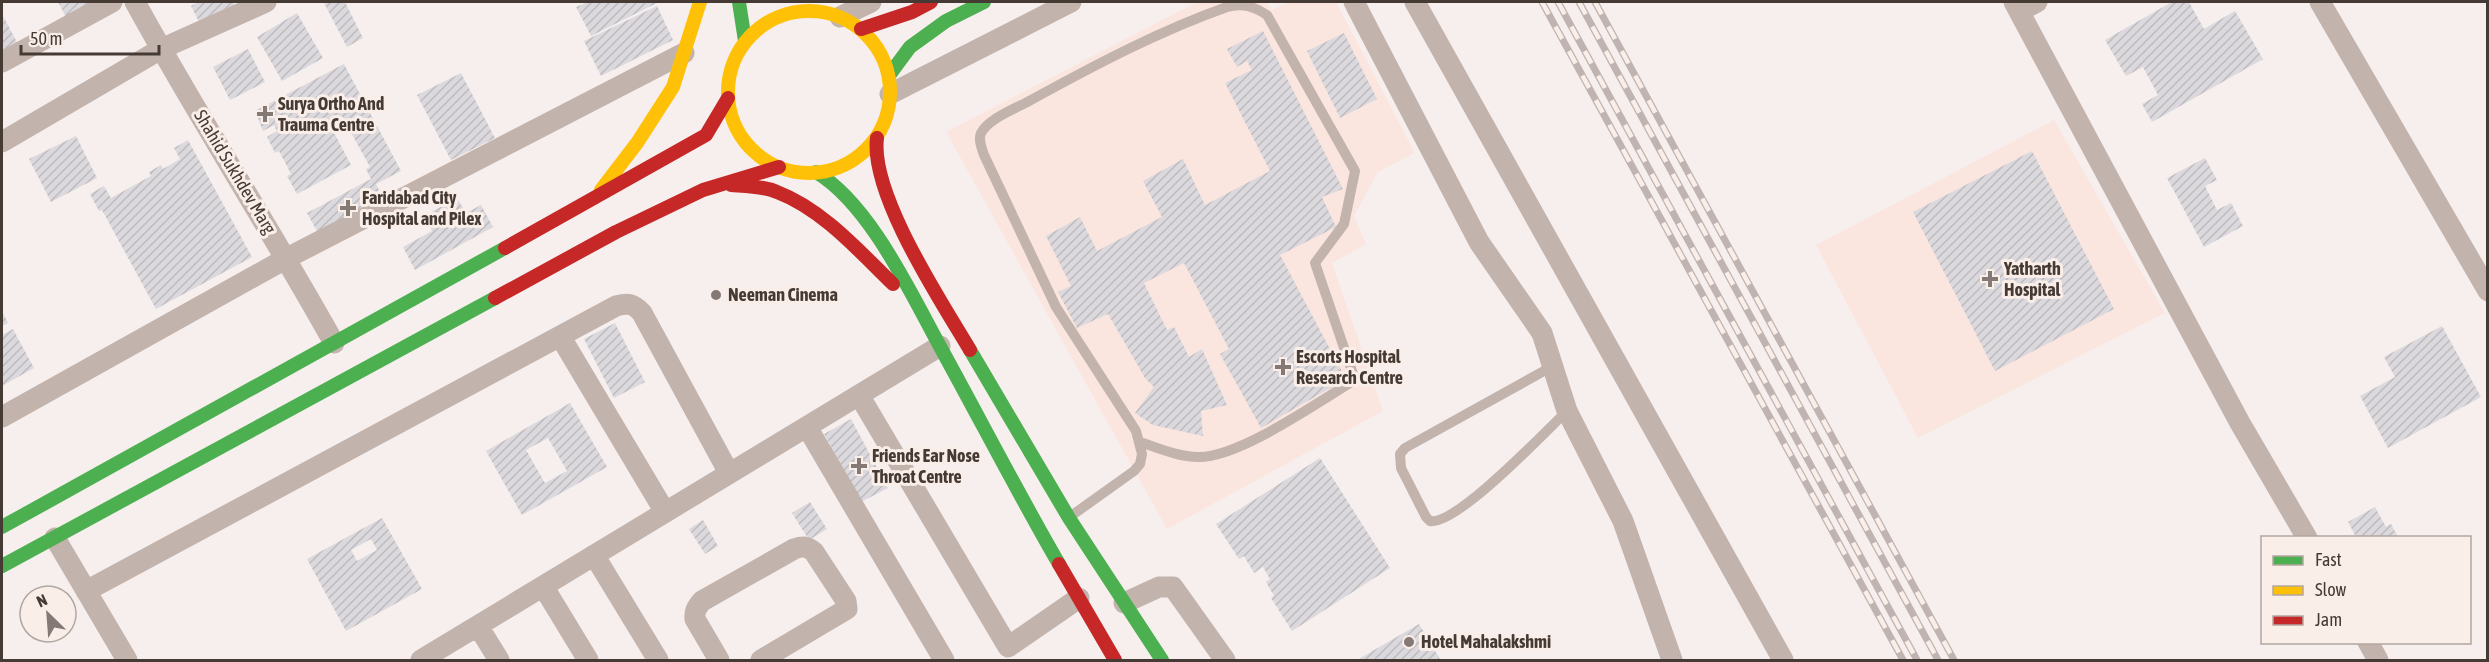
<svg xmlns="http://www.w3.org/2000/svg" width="2489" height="662" font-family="'Asap Condensed',sans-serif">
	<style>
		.built { fill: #fbe6df }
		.building { fill: url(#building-hatch); fill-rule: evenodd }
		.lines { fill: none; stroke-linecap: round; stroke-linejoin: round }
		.lane { stroke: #c3b3ad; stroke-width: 10 }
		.street { stroke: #c3b3ad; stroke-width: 21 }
		.fast { stroke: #4caf50; stroke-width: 14 }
		.slow { stroke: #ffc107; stroke-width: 14 }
		.jam { stroke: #c62828; stroke-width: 14 }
		.rail-casing { stroke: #bfb4b1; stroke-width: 7 }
		.rail { stroke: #faeee9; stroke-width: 4.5; stroke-dasharray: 14; stroke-linecap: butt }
		.poi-dot { fill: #847975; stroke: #faeee9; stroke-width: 2 }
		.labels { text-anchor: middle; stroke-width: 6; stroke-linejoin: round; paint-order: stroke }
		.poi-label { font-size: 18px; font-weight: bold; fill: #463a35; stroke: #faeee9; text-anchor: start }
		.street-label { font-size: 18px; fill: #463a35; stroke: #faeee9 }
	</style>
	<defs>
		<pattern id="building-hatch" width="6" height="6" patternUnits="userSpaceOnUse" patternTransform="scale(1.5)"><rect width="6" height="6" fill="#dbd9dd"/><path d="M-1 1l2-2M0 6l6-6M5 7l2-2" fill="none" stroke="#bdbbbe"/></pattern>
	</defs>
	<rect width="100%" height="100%" fill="#f6efed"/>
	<path class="built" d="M1197,2H1267L1272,10L1290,2H1336L1415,153L1378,172L1354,216L1366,244L1332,263L1383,411L1167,529L946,132Z
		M2054,120L2165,313L1918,438L1816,245Z"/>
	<path class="building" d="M58,2H95L66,17Z
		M199,2H233L237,10L202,28L191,6Z
		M327,2H345L363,38L347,47L324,3Z
		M588,2H659L591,36L576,7Z
		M2172,2H2189L2204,29L2235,11L2263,59L2152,122L2142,104L2158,95L2143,67L2126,76L2105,40Z
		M657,6L673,40L601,76L584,41Z
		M297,13L323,58L282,81L257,37Z
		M2,14L19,46L2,56Z
		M1263,31L1343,189L1322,197L1336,227L1280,255L1346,379L1261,428L1220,354L1229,349L1184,263L1144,283L1167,330L1174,327L1189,357L1202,349L1227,405L1201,411L1203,436L1153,425L1135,413L1154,387L1145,378L1108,314L1077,328L1058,292L1071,286L1046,236L1080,217L1097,251L1162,217L1143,181L1183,159L1205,205L1270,171L1225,83L1252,70L1247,61L1237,67L1227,49Z
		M1344,33L1377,99L1340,118L1307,51Z
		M248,49L265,82L230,100L213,67Z
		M344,64L401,171L376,184L383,198L318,233L307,213L371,179L366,169L370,167L342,116L329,123L351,165L297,194L287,176L291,174L279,151L275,153L267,137L277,131L274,125L263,131L255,111Z
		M461,73L495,138L451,160L417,95Z
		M76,136L97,178L51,202L29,159Z
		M188,140L252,257L156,309L102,210L99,211L90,194L104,186L111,198L151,176L149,172L161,165L163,169L180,159L174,148Z
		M2032,151L2114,309L1995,371L1913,212Z
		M2205,158L2217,180L2205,186L2217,210L2231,203L2243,226L2204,247L2167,178Z
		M457,198L466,213L481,205L493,227L415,270L403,247L432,231L424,216Z
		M2,311L8,323L2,326Z
		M615,323L645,382L614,398L584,339Z
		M2442,326L2481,397L2388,448L2360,396L2395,377L2384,357Z
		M13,329L34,368L2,386V335Z
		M570,403L607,467L522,515L486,451ZM548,438L567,471L545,483L526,450Z
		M851,419L888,488L861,502L824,434Z
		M1320,458L1390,568L1292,631L1271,598L1274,596L1266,582L1270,579L1263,567L1254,573L1244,556L1239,559L1216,524Z
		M810,502L827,529L809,540L792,513Z
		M2375,507L2386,527L2391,524L2398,537H2356L2348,522Z
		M382,518L422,589L346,631L307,559ZM371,539L377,550L357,561L351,550Z
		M703,520L718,546L705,554L689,529Z
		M1419,624L1440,659L1357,660Z"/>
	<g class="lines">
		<path class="lane" d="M1553,366L1405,448L1400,454L1401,468L1426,517L1430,521C1456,526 1545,432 1567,411
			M1071,516L1134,471L1140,464L1142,454L1136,431L1056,307L984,155C982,149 978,140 981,133C989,118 1017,108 1031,100C1095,65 1159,31 1227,7C1242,3 1254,6 1267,15L1355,171L1344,224L1315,263L1355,380C1318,402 1239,458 1198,457C1179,457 1158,448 1140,442"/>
		<path class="street" d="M135,2C198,117 270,228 334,343
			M1354,2L1479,242L1542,333L1567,411L1623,521L1672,660
			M1415,2L1783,660
			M2014,2L2240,423L2307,538
			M2320,2L2488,291
			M2020,11L2037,2
			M840,17L871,2
			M2,62L112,2
			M890,94L1071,2
			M2,142L161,49L266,2
			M560,336L665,512
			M859,395L1008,647L1079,598
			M2,417L287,258L684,53
			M807,427L944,660
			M55,538L127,660
			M594,555L658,660
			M543,586L588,660
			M86,591L616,306C628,303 633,303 642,313L729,473
			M1124,603L1159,587H1173L1225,660
			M478,626L499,660
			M2368,642L2378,660
			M421,660L940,346
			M719,660L695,619C694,611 697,607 702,601L794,549C803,546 807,546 814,552L846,601L847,609L761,660"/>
		<path class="fast" d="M739,2L745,41
			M890,74L910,47L946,21L984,2
			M816,172C871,205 912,296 943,352C982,423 1019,495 1059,564
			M970,350L1069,518L1162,660
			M2,527L505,248
			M2,566L495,298"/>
		<path class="slow" d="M728 92a81 81 0 1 1 162 0a81 81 0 1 1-162 0Z
			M601,190L637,143L673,87L700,2"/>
		<path class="jam" d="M861,29L912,12L931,2
			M877,138C870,194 941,301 970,350
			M731,185C746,186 763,186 777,192C822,209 859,251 893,284
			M505,248L706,135L728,98
			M495,298L616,232L703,190L779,167
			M1059,564L1115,660"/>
		<defs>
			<path id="rail" d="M1542,2L1903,660
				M1558,2L1917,660
				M1579,2L1938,660
				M1595,2L1954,660"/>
		</defs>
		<use href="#rail" class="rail-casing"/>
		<use href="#rail" class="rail"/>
	</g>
	<g class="poi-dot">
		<path d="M262 105h6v6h6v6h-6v6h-6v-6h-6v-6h6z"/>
		<path d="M345 199h6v6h6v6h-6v6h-6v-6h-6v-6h6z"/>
		<path d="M1987 270h6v6h6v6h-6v6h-6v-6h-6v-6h6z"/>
		<circle cx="716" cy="295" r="6"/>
		<path d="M1280 358h6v6h6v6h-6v6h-6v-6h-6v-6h6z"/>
		<path d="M856 457h6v6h6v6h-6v6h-6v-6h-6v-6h6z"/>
		<circle cx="1409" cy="642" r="6"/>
	</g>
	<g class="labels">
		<g class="poi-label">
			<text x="278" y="110">Surya Ortho And<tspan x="278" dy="21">Trauma Centre</tspan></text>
			<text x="362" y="204">Faridabad City<tspan x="362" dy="21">Hospital and Pilex</tspan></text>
			<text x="2004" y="275">Yatharth<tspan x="2004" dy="21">Hospital</tspan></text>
			<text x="728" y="301">Neeman Cinema</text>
			<text x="1296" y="363">Escorts Hospital<tspan x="1296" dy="21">Research Centre</tspan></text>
			<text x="872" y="462">Friends Ear Nose<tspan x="872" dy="21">Throat Centre</tspan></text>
			<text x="1421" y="648">Hotel Mahalakshmi</text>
		</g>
		<g class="street-label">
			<text transform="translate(235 172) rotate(59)" y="6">Shahid Sukhdev Marg</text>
		</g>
	</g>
	<rect width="2489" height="662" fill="none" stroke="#463a35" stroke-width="6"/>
	<rect x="2261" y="536" width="210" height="108" fill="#faeee9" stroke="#b2a6a1" stroke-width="1.5"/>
	<rect x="2273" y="556" width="30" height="9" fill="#4caf50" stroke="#b2a6a1" stroke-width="1.5"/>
	<text x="2315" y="566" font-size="18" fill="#463a35">Fast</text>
	<rect x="2273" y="586" width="30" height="9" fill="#ffc107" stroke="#b2a6a1" stroke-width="1.5"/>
	<text x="2315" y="596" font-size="18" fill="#463a35">Slow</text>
	<rect x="2273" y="616" width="30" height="9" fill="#c62828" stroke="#b2a6a1" stroke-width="1.5"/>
	<text x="2315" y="626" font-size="18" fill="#463a35">Jam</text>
	<g transform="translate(48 614) rotate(335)"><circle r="28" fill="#faeee9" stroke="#b2a6a1" stroke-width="1.5"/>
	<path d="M0-4.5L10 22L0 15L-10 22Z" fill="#847975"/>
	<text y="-9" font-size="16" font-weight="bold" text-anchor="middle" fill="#463a35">N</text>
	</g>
	<path d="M21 45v9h138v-9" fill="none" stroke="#463a35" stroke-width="3"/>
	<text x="30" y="45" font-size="18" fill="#463a35" stroke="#faeee9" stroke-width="4.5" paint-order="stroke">50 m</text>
</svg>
